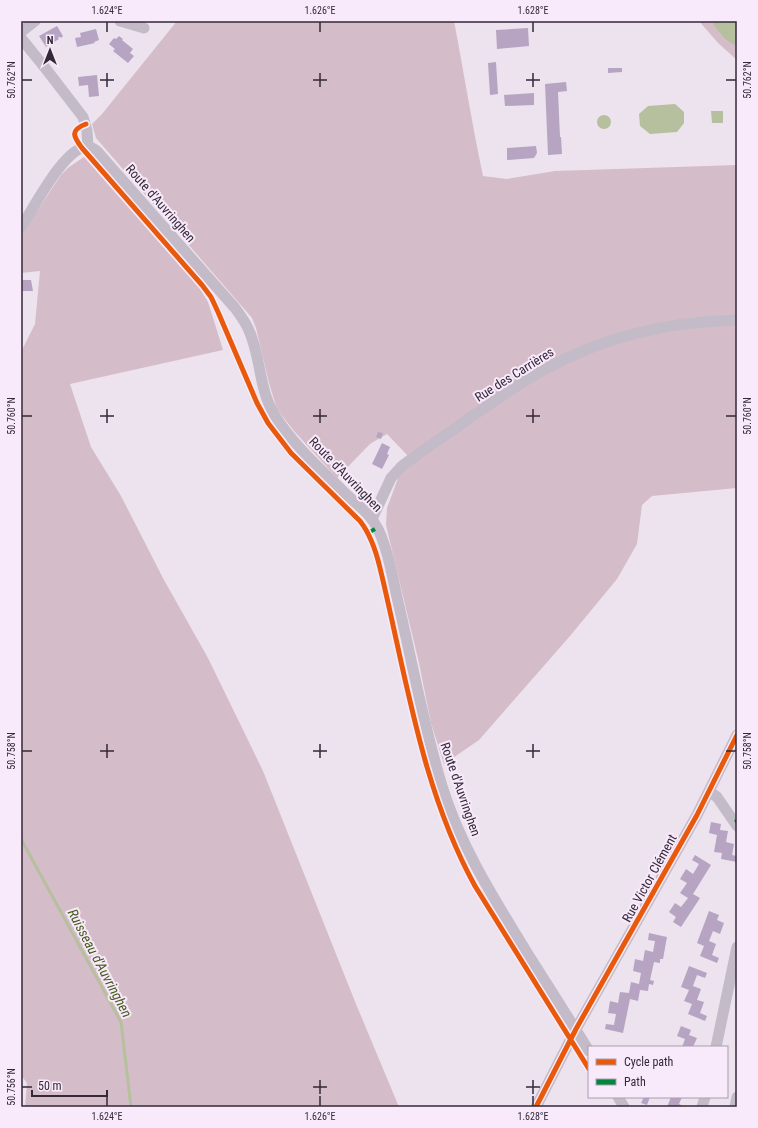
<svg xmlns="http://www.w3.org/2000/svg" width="758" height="1128" font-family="'Roboto Condensed',sans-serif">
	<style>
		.green { fill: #d5bcc9 }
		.water { fill: #b6c09e }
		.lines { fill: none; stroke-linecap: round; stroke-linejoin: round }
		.stream { stroke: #b6c09e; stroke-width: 3 }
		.river { stroke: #b6c09e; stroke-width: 18 }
		.building { fill: #b6a4c2 }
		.minor { stroke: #c4bbc8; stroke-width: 11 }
		.quiet { stroke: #00873e; stroke-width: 4; stroke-dasharray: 8 4; stroke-linecap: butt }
		.cycleway-casing { stroke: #f8eafa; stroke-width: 8 }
		.cycleway { stroke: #e8590c; stroke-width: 5 }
		.ticks { fill: none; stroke: #332939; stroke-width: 1.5 }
		.labels { text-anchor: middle; stroke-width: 4; stroke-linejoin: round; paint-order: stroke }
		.street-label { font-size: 13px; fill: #332939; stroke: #f8eafa }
		.water-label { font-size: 14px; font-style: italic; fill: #455c1d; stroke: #f8eafa }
		.neatline { fill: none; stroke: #332939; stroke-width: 1.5 }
		.ticks-label { font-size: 10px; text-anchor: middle; fill: #332939 }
	</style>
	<rect width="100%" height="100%" fill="#ece3ee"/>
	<path class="green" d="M177,21H454C464,73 472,124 483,176L507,179L555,171L737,165V488L652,496L642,505L637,544L617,579L570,636L479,740L444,764L431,723L419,663L386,525L387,508L400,473L409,457L387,434L370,444L337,478L294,431L277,409L269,383L256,328L252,318L96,138L92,124L102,114Z
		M699,21H737V60L718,43Z
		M84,157L200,289L208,302L223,350L70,384L91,447L121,496L164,580L208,658L263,771L356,1004L399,1107H25L27,1083L21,1075V352L35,324L40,271L21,273V235L61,175L69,167Z"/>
	<path class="water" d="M675,104L684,112V123L677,132L650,134L640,126L639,114L648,106Z
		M711,111H723V123H712Z
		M597 122a7 7 0 1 1 14 0a7 7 0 1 1-14 0Z"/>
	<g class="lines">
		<path class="stream" d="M21,839L121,1022L131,1107"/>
		<path class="river" d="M722,21L731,32L737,36"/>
	</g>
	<path class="building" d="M57,26L63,36L61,38L60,37H58L59,39L46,47L39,36Z
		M528,28L529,46L497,49L496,30Z
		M96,29L99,40L94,42L95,43L77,47L75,38L81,37L80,33Z
		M119,36L123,39L122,40L133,49L130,53L134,56L128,63L113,51L115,49L109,44L114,38L116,39Z
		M496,62L498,94L490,95L488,63Z
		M608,68H622V72L608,73Z
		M97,75L99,96L89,97L88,85L79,86L78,77Z
		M566,82L567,91L558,92L560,137H561L562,154L548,155L545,84Z
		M534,93V105L505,106L504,95Z
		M536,146L537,153L534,158L507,160V148Z
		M21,280H31L33,291H21Z
		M378,432L383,433L381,439L376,437Z
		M382,443L390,447L387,454L389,455L382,469L372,464Z
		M711,822L721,824L720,830L728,831L726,842L734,844L732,855L737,856V862L721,859L722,853L714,852L717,835L709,833Z
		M695,855L711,865L693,894L700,898L681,927L673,922L676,917L669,912L675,903L681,907L688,898L680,893L687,883L680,879L686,869L693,874L699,864L692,860Z
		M709,911L719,915L717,920L724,923L720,934L713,931L709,941L716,944L712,955L719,958L717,963L700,956L704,946L697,943Z
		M649,933L667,937L663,959H660V963L654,962L650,980L654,981L653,985L649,984L648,991L640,990L638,1001L630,999L623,1033L605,1029L606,1024L614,1025L616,1014L608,1013L610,1001L618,1003L620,992L629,993L631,982L639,984L641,973L633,971L635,959L643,961L645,950L653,952L655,941L648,940Z
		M689,966L707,973L705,978L697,975L693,986L701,989L697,1000L704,1002L700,1013L707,1016L705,1021L688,1014L692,1004L684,1001L689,990L681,987Z
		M681,1026L691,1030L689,1035L697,1038L693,1047H682L685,1039L677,1036Z
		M644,1097H650L647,1105L641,1103Z
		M671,1097H682L679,1104L685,1107H667Z"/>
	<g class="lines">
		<path class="minor" d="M120,21L144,28
			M21,32L35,21
			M21,38L46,69L83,117L87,131L88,147
			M21,227C33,210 64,147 87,147C94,147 98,152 102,157L235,308C241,316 247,324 250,333C261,359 259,389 274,414C291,442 317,466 341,489C353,502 370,512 378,529C389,552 393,581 399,606C413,666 424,727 442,786C461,847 493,897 526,951C547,984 568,1017 589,1051
			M372,519L391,478L402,466C424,449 448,434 471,417C495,401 518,384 542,371C604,336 667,322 737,320
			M710,792L717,797L737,826
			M716,1047L737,947
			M618,1097L624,1107
			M536,1107L576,1029L697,815L737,735
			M702,1107L705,1097
			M735,1107L737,1097"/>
		<path class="quiet" d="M368,533L377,528
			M735,822L737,821"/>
		<defs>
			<path id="cycleway" d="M86,124C70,130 73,136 82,148L202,285L211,297L218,312L257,403L268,423L291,453L360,521C371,535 376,551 380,568C406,675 421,788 475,886L589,1069
				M536,1107L576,1029L697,815L737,735"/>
		</defs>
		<use href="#cycleway" class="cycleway-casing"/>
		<use href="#cycleway" class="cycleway"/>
	</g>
	<path class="ticks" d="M107,22V32M320,22V32M533,22V32M107,73V87M320,73V87M533,73V87M22,80H32M100,80H114M313,80H327M526,80H540M726,80H736M107,409V423M320,409V423M533,409V423M22,416H32M100,416H114M313,416H327M526,416H540M726,416H736M107,744V758M320,744V758M533,744V758M22,751H32M100,751H114M313,751H327M526,751H540M726,751H736M320,1080V1094M533,1080V1094M22,1087H32M313,1087H327M526,1087H540M107,1096V1106M320,1096V1106M533,1096V1106"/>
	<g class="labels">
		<g class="street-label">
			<text transform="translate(161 203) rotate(49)" y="5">Route d'Auvringhen</text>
			<text transform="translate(514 374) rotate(-32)" y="5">Rue des Carrières</text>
			<text transform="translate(346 474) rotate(46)" y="5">Route d'Auvringhen</text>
			<text transform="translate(461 789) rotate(71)" y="5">Route d'Auvringhen</text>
			<text transform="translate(649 878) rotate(-61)" y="5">Rue Victor Clément</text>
		</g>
		<g class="water-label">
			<text transform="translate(100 963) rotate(62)" y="5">Ruisseau d'Auvringhen</text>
		</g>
	</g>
	<rect width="758" height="1128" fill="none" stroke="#f8eafa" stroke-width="44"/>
	<rect x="588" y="1046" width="140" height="52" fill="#f8eafa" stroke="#a99dad"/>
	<rect x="596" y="1059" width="20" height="6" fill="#e8590c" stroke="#a99dad"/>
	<text x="624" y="1066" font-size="12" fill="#332939">Cycle path</text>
	<rect x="596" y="1079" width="20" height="6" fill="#00873e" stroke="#a99dad"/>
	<text x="624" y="1086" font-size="12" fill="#332939">Path</text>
	<g transform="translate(50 50)" stroke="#f8eafa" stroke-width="3" paint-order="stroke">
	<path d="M0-3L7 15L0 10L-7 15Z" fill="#332939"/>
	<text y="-6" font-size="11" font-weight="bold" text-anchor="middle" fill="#332939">N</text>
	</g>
	<path d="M32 1090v6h75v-6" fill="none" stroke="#332939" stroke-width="2"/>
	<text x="38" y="1090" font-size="12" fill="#332939" stroke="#f8eafa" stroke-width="3" paint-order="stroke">50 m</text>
	<rect x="22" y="22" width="714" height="1084" class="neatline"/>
	<g class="ticks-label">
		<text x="107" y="14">1.624°E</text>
		<text x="320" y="14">1.626°E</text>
		<text x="533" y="14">1.628°E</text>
		<text transform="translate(11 80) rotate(-90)" y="4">50.762°N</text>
		<text transform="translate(747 80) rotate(-90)" y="4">50.762°N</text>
		<text transform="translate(11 416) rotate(-90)" y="4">50.760°N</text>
		<text transform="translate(747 416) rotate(-90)" y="4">50.760°N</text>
		<text transform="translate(11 751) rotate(-90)" y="4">50.758°N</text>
		<text transform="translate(747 751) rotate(-90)" y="4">50.758°N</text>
		<text transform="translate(11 1087) rotate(-90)" y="4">50.756°N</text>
		<text x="107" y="1120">1.624°E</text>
		<text x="320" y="1120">1.626°E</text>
		<text x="533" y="1120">1.628°E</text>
	</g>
</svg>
